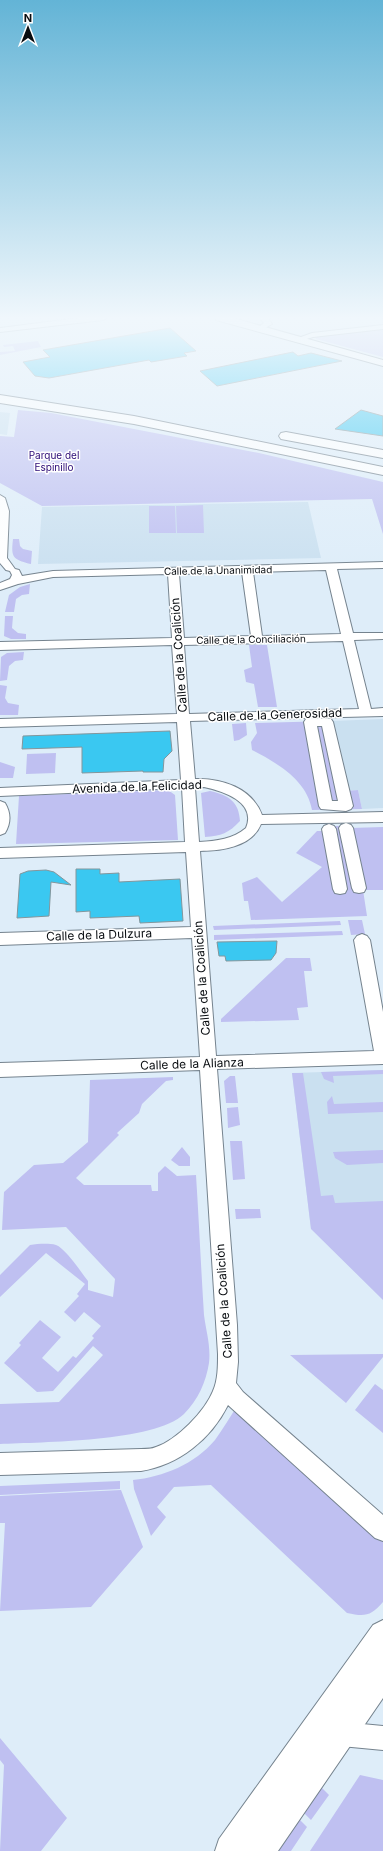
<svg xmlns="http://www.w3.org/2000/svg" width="383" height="1851" font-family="Inter,sans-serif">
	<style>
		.built { fill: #cae0f0 }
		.green { fill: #bfc0f1 }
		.building { fill: #3ac8f1; stroke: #83969c }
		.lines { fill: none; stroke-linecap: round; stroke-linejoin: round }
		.minor-casing { stroke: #75838e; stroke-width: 2 }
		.major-casing { stroke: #75838e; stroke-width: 2 }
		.highway-casing { stroke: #75838e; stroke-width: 2 }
		.minor { fill: #fff; fill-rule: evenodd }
		.major { fill: #fff; fill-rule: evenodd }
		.highway { fill: #fff; fill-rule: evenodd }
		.labels { text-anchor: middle; stroke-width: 3; stroke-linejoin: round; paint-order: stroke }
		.far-park-label { font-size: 10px; fill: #2a0975; stroke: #fff }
		.far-street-label { font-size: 10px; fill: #080c10; stroke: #fff }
		.street-label { font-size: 12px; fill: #080c10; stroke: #fff }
	</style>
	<rect width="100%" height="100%" fill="#deedf9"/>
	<path class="built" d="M0,412L10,413L7,435L0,434Z
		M308,502L321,558L38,564L42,507Z
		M383,719V808L362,809L358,790L346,791L331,721Z
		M383,1070V1225L311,1229L292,1073Z"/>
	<path class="green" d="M383,328V357L316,339L315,336Z
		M38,341L41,347L0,355V352L15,351L13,346L4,347L3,345Z
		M18,410L51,413L259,453L383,482V534L372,499L42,506L0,483V436L14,437Z
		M203,505L204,533H177L176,506Z
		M149,506H175L176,533H149Z
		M13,539H19L20,546L23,549L32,551L31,564C12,559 11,557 13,539Z
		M30,584L29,594L22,595L16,599L14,612H5L9,595L20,587Z
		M5,616H13L12,628L18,633L26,634V639H11L4,636Z
		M249,645H267L277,707H258L254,684L246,682L244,670L252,667Z
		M24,652L23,660L15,661L9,666L7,680L0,681L1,657L7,653Z
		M0,685L7,686L5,698L8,703L19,705L18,715H0Z
		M331,721L346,791L358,790L362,809L312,810C307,780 277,763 252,750L251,742L257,733L255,723Z
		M246,723L247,735L239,740L234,741L232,724Z
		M56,753L55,773L26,774L27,754Z
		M0,762L15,767L13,778H0Z
		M168,790L175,795L178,840L16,844L19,796Z
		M210,791C229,795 239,802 240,821C229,833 221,836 205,837L201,793Z
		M326,826H350V828L383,827V890H363L367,916L251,920L248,901H244L242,883L257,877L282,902L322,867L296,853L317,831H326Z
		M348,920H362L365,934L351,935Z
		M340,921L341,925L214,930L213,926Z
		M342,931L343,935L214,940V935Z
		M286,958H310L312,971H304L308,1007L297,1008L299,1020L221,1022V1019Z
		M383,1070V1074L333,1076L334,1083L324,1079L321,1072Z
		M292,1073H303L321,1196L333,1195L335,1203L383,1201V1300L311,1229Z
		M230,1076H235L238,1103H226L224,1081Z
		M173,1077V1080L166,1081L142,1104L139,1113L117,1133L119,1135L76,1178L84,1185H151L152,1191H158V1173L165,1166L177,1176L196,1175C199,1222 201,1268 204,1315C206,1331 211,1346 209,1363C206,1382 198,1400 184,1414C155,1442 41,1442 0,1444V1404L59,1402L103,1355L93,1346L53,1391L37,1392L4,1363L21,1345L19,1343L40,1320L61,1337L42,1358L58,1372L73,1356L76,1358L94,1338L92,1336L101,1326L84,1312L75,1322L64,1312L79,1296L77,1294L85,1284L46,1253L0,1297V1275L30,1245C38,1244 48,1243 56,1245C65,1248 81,1272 88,1281V1290L113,1297L115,1279L66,1227L2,1230L4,1192L34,1165L63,1163L88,1142L90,1080Z
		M332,1096L334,1104L383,1102V1112L328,1114L327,1102Z
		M238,1107L240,1125L228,1128L227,1108Z
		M230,1141H242L245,1179L233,1180Z
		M182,1147L190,1157V1166H179L171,1160Z
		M383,1150V1163L347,1165L335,1158L333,1152Z
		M235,1209H260L261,1218L236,1219Z
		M383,1354V1357L346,1403L290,1355Z
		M375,1384L383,1390V1433L355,1410Z
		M237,1406L383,1539V1602C371,1616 365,1617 347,1613L211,1485L174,1487L157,1507L166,1517L151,1536L134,1489L133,1480C163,1477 195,1464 215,1440C223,1429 230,1417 237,1406Z
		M120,1481V1489L0,1495V1486Z
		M121,1490L143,1547L91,1607L0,1611L5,1523H0V1496Z
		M0,1738L67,1818L41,1851H0L4,1765L0,1760Z
		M360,1775L383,1780V1851H310Z
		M321,1787L329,1795L311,1820L304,1813Z
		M299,1819L307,1827L291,1851H278Z"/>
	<path class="building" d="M170,328L196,351L184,353L187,356L151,362L149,360L49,378L35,376L23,362L50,357L43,350Z
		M293,352L298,356L311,353L342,361L217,386L200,371Z
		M361,410L383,416V436L335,429Z
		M170,731L172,751L164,759L163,772H143V771L82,773V747L22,749L23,736Z
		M76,869H100V874L119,873V882L180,879L183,921L140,923L139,916L90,918V911L76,912Z
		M46,870L54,872L71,885L51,882L49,916L17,918L20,874L28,871Z
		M277,941L276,953L271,960L226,961L225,956H219L217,942Z"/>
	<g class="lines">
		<defs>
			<path id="minor" d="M79,318H107L103,320L0,332V328Z
				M260,318H268L272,324L260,331L256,329L264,323Z
				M383,325V329L313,337L297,342L293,340L312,333Z
				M0,495L5,498L9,511L7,558L15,569L19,570L22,576L53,571L383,562V568L337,569L353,633H383V639L354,640L371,709L383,708V716L190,721L195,779C222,778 252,788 262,815L383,812V822L261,824C252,847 221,851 200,851L216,1056L374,1051L354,940L357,936L362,934L367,936L370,940L383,1012V1064L217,1069L237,1325L238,1362L236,1383L243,1392L383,1515V1541L375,1538L228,1405C211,1439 179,1465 141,1471L0,1475V1453L141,1449C146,1449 152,1449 156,1447C177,1440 205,1411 213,1391C218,1380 218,1366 218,1354L200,1070L0,1077V1063L200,1057L192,938L0,945V933L191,927L186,852L0,858V848L185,842L182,788L0,796V788L181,780L177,722L0,727V719L177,714L172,645L0,650V642L172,638L168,574L53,577L18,584L0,590V583L10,579L12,575L10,571L6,570L0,563ZM326,570L341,634L262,636L253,572ZM242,572L251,636L184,638L179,574ZM343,641L359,709L189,714L184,645ZM204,787C223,791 257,802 246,828C233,839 217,841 199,842L195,788Z
				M310,718L331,719L333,722L353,806L351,809L346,811L321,809L319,806L304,722L306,719ZM317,726H322L338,801H332Z
				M0,801L5,803C11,813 11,823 5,833L0,835Z
				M346,823L351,825L353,828L366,888L364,892L359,893L354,892L352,888L339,828L341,825Z
				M329,824L334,826L336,829L347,889L345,893L340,894L335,893L333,889L322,829L324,826Z
				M341,1722L383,1726V1750L341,1746L332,1743L329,1734L332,1725Z"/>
			<path id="major" d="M215,318H233L383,360V366L216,320Z
				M383,1620V1698L278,1851H215L219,1839L373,1625Z"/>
			<path id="highway" d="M0,395L134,416L383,467V475L134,424L0,403Z
				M286,432L383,450V458L281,439L279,436L281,433Z"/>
		</defs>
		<use href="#minor" class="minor-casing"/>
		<use href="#major" class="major-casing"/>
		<use href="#highway" class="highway-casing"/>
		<use href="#minor" class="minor"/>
		<use href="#major" class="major"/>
		<use href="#highway" class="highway"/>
	</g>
	<linearGradient id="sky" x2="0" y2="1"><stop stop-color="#63b4d6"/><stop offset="0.55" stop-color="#f0f7fc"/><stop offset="1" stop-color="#f0f7fc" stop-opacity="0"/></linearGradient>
	<rect width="383" height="578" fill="url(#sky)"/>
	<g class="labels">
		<g class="far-park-label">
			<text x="54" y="459">Parque del<tspan x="54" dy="12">Espinillo</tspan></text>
		</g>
		<g class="far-street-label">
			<text transform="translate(218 570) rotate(-1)" y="4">Calle de la Unanimidad</text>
			<text transform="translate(251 639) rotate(-1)" y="4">Calle de la Conciliación</text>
		</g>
		<g class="street-label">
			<text transform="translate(179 655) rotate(-94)" y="4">Calle de la Coalición</text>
			<text transform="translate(275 715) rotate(-2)" y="4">Calle de la Generosidad</text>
			<text transform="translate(137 787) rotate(-2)" y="4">Avenida de la Felicidad</text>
			<text transform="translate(99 935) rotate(-2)" y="4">Calle de la Dulzura</text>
			<text transform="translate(202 978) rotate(-94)" y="4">Calle de la Coalición</text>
			<text transform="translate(192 1064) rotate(-2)" y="4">Calle de la Alianza</text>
			<text transform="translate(224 1301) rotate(-94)" y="4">Calle de la Coalición</text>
		</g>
	</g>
	<g transform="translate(28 28)" stroke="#ffffff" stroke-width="3" paint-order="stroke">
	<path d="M0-3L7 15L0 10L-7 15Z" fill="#080c10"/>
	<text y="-6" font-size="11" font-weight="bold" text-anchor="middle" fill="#080c10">N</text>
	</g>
</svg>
